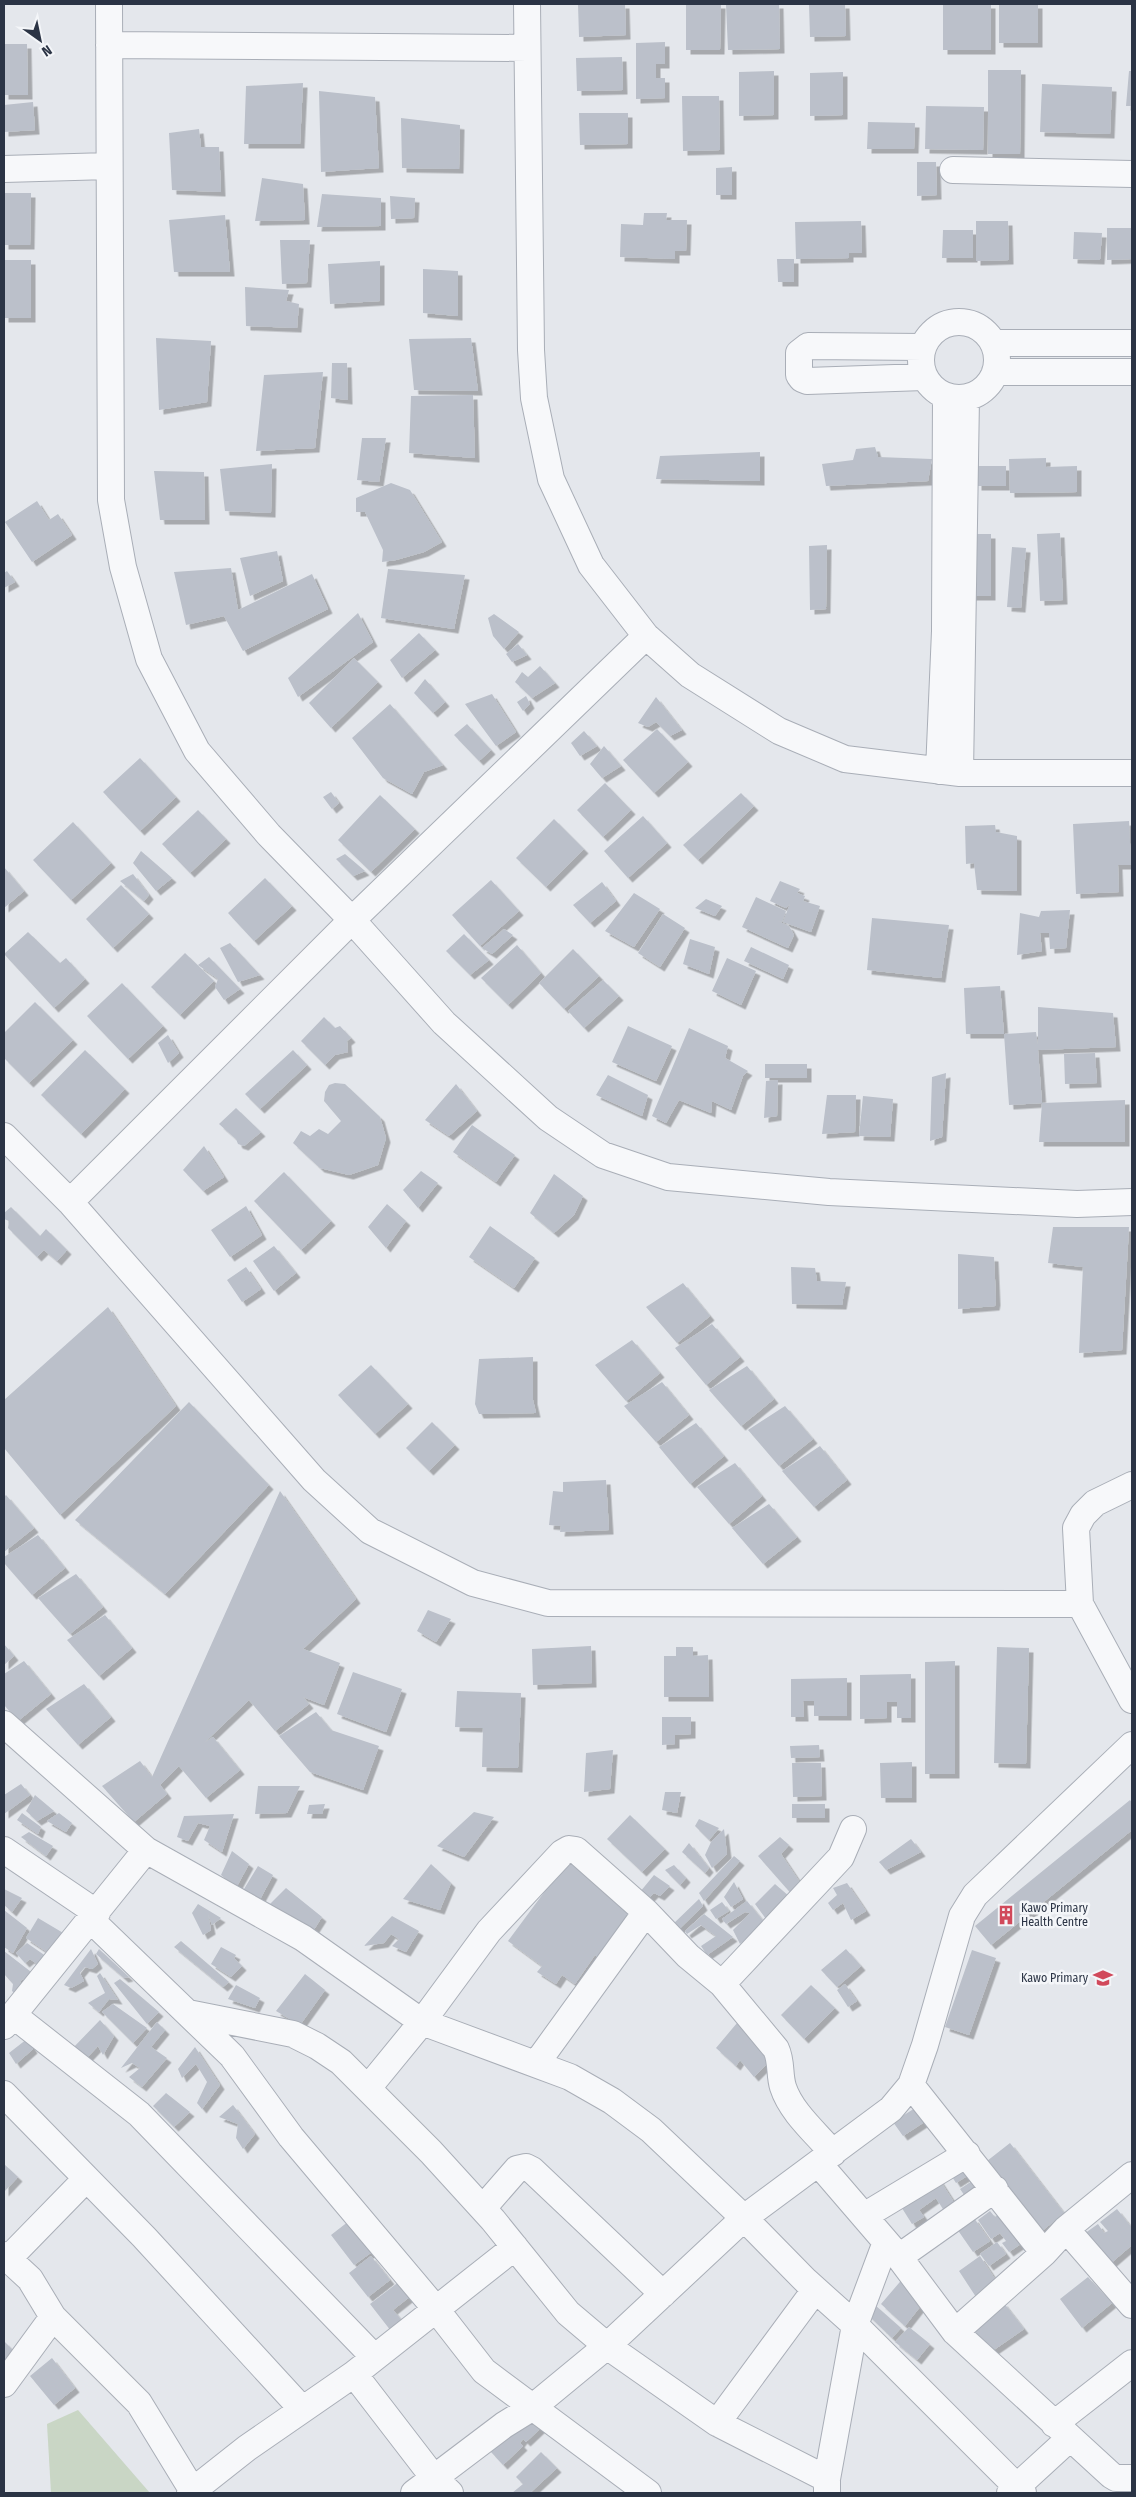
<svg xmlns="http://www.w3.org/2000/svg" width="1136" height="2497" font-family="'Fira Sans Condensed',sans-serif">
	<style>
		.green { fill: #c9d6c5 }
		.building { fill: #bbc0ca; filter: url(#shadow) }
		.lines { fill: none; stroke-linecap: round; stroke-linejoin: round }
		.minor-casing { stroke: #a9aeb7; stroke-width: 28 }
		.minor { stroke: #f7f8fa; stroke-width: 26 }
		.labels { text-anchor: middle; stroke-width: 5; stroke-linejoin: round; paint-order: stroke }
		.poi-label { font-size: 12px; fill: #2b3445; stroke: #f4f6f9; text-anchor: start }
	</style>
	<defs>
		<filter id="shadow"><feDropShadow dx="4.5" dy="4.5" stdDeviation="0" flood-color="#0004"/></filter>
	</defs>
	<rect width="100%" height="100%" fill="#e4e7ec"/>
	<path class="green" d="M78,2410L150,2493H51L47,2424Z"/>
	<path class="building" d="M578,4H625L626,35L579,37Z
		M686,4H721L720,50H686Z
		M779,4L780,49L728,50L726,5Z
		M809,4H845L846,36L810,37Z
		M943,4H991V50H943Z
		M999,4H1038V43H999Z
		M665,42V64H656V78H665V98L636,99V43Z
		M4,44H27L28,95H4Z
		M622,57L623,90L577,91L576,58Z
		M988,70H1021L1020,154H988Z
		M774,71V115L739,116V72Z
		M1129,71H1132V106H1126Z
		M843,72V115L810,116V73Z
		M303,83L300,144H244L246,86Z
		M1042,84L1112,87L1110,134L1040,132Z
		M319,91L375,97L379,168L321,172Z
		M682,96H719L720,150L683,151Z
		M33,102L35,130L4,132V105Z
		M926,106L984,107L983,150L925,149Z
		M579,113H628V144L580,145Z
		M401,118L460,125L459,169L402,168Z
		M868,122L915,123L914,149H867Z
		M199,129L201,147H219L221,192L172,190L169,133Z
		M917,162H936L937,195L917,196Z
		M732,167V195H716V168Z
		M262,178L303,184L305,220L255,221Z
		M4,193H31L30,245H4Z
		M322,194L381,198V226L317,227Z
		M390,196L415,198L414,218L391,219Z
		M644,213H667L666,220H687L686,251H675V259L620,257L621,224L643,225Z
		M225,215L230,272H174L169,220Z
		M861,221L862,253H849V258L796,259L795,222Z
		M976,221H1008L1009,260L976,261Z
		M1107,228H1132V259L1107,260Z
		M943,230H973V258H942Z
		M1074,232L1102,233L1100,260L1073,259Z
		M280,240H310L307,283L282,284Z
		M777,259H794V282H778Z
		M4,260H31V318H4Z
		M380,261V301L330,304L328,264Z
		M423,269L458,271V316L423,313Z
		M245,287L289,290L286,301L299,304L297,328L246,326Z
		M156,338L211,341L207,402L159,410Z
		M471,338L478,391L414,390L409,339Z
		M332,363H347L348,400L331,398Z
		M323,372L315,448L256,451L264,375Z
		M473,395L475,458L409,453L411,396Z
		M362,438H386L379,482L357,480Z
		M875,447L878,457L932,459L928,481L826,486L822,464L853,460L856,449Z
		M760,452V481L656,479L660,456Z
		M1046,458V467L1077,466V492L1010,493L1009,459Z
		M272,464L271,513L225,511L220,469Z
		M977,466H1006V486H977Z
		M154,471L204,472L205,520H160Z
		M391,483L410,490L442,542L424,552L396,560L382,562L383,550L365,512H356V498Z
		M37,501L49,520L58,514L72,535L32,562L5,522Z
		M1060,533L1063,600L1040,601L1037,534Z
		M966,534H991V596H967Z
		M827,545L826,609L810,610L809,546Z
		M1012,547L1026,548L1021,608L1007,607Z
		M277,551L283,581L250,596L240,558Z
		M231,568L238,610L312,574L328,609L243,651L224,616L186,625L174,572Z
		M388,569L465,575L454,629L381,618Z
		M7,571L15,582L4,588V573Z
		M358,613L373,642L298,697L288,678Z
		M494,614L519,632L504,649L493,636L488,618Z
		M419,633L435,650L402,678L390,660Z
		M518,644L527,655L512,662L506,654Z
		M354,658L378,682L331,728L309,703Z
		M540,666L555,683L532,698L515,682L522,672L528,677Z
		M425,679L445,702L433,713L414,693Z
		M492,694L516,732L496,746L465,704Z
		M526,696L530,704L523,711L517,702Z
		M656,697L682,730L670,736L656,722L648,727L638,723Z
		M390,704L443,765L424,772L412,794L383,778L352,738Z
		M467,724L491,750L479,761L454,735Z
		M657,729L688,762L654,793L623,760Z
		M584,731L597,746L580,756L571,743Z
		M604,746L621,766L602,778L590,764Z
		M140,758L176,797L140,831L103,792Z
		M605,783L631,810L603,837L577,810Z
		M331,792L339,803L332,809L323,797Z
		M741,793L754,806L698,860L683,845Z
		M380,795L415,829L371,872L338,840Z
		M198,810L226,839L190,873L162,844Z
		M643,816L667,843L628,878L604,851Z
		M554,819L584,849L546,887L516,858Z
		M1129,821L1131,865H1118L1119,892L1076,894L1073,824Z
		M73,822L111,863L71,900L33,860Z
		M995,825L996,832L1017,836V891L977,890L974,863L966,864L965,826Z
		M141,851L172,878L156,891L133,863Z
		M345,854L365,871L353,876L336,859Z
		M4,867L24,891L4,908Z
		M133,874L149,895L144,901L120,881Z
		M265,878L292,906L254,941L228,913Z
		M491,880L519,911L480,946L452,915Z
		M780,881L800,889L797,893L805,896L803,901L820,906L811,932L783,922L790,904L786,908L770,901Z
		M602,882L616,901L590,923L573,905Z
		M121,885L149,914L113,948L86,919Z
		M634,893L660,909L634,947L605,931Z
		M756,897L786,911L782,922L778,921L789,926L794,935L788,948L742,927Z
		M706,899L722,906L715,916L695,908Z
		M1070,910L1066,948L1050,949L1049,933H1040L1042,951L1017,955L1020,913L1039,917L1041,911Z
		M663,914L685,928L660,967L638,953Z
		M872,918L949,925L941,978L867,970Z
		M504,929L513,935L492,954L482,948Z
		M28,932L60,963L66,958L85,979L54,1008L4,954Z
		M464,934L489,960L470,975L446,951Z
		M690,939L715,947L709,974L683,964Z
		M230,943L260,975L238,982L220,948Z
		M517,945L541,973L508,1005L481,978Z
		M751,947L789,965L783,979L744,961Z
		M573,949L599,976L564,1009L539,983Z
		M185,953L214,981L180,1015L151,987Z
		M209,957L240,989L224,1000L215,987L218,979L198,965Z
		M727,958L756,971L741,1005L712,991Z
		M603,980L619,996L584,1028L568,1011Z
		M122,983L163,1026L128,1059L87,1016Z
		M1000,986L1004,1034L1036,1032L1038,1046V1007L1113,1013L1116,1047L1038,1050L1042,1103L1009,1105L1004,1034H966L964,988Z
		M35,1002L73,1040L29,1083L4,1058V1033Z
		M324,1017L335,1028L340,1026L351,1038L347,1041L348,1052L335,1055L325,1065L301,1041Z
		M628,1026L672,1046L656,1081L612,1062Z
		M689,1028L728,1046L725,1058L748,1071L743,1076L731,1110L712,1101L711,1113L679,1100L666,1123L652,1116Z
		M168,1035L179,1053L168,1063L158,1043Z
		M85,1050L125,1089L81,1134L41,1095Z
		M293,1050L307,1065L260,1109L245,1094Z
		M1095,1053L1097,1083L1065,1084L1064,1054Z
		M765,1064H807V1078H765Z
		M946,1073L942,1137L930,1141L932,1077Z
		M608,1075L648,1095L642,1116L596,1095Z
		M778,1080L777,1116L764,1118L766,1081Z
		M335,1083L345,1084L380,1117L386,1138L378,1165L349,1175L320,1168L293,1143L301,1131L310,1136L319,1129L328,1134L341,1121L324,1101L325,1092L329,1085Z
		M456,1084L477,1111L449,1136L425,1120Z
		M827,1095H856L855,1132L822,1134Z
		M863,1096L893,1099L890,1137L859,1136Z
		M1125,1100V1142H1039L1042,1103Z
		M236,1108L261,1132L244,1146L238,1144L236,1139L219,1124Z
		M472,1125L515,1155L496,1182L453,1152Z
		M204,1146L224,1177L203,1191L183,1170Z
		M421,1171L438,1183L418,1208L403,1190Z
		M284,1172L331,1221L301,1250L254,1201Z
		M554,1174L583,1196L574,1215L554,1233L530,1213Z
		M387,1204L406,1221L386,1248L368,1227Z
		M246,1206L262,1235L230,1257L211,1230Z
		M11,1207L40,1236L46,1229L67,1250L57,1261L44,1250L37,1257L8,1228L9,1221L4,1219V1213Z
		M490,1226L535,1258L514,1288L469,1257Z
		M1053,1227H1129L1122,1350L1079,1353L1083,1267L1048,1263Z
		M274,1246L296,1273L274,1291L253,1261Z
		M958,1254L994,1257L996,1301L995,1306L958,1309Z
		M246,1267L261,1289L242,1302L227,1280Z
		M791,1267L815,1268L817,1281L846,1282L842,1305L792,1304Z
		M683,1283L710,1316L677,1343L646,1307Z
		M108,1307L176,1406L60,1515L4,1448V1400Z
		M712,1324L740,1357L706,1385L675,1348Z
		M632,1340L660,1373L626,1401L595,1365Z
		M533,1357V1400L536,1413L479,1414L475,1404L479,1359Z
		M371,1365L408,1404L375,1434L338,1395Z
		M747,1366L774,1399L741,1426L709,1390Z
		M662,1382L689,1415L656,1442L624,1406Z
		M189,1402L269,1485L165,1594L75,1520Z
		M785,1406L813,1439L779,1466L748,1430Z
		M432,1422L455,1445L429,1471L406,1448Z
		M696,1423L724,1456L690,1484L659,1447Z
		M820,1446L847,1480L814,1507L782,1471Z
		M735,1463L762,1496L729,1524L697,1487Z
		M606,1480L609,1530L560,1532L561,1526L549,1525L553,1491L563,1492V1482Z
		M280,1491L356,1599L303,1649L340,1663L324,1705L303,1697L309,1704L275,1731L249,1700L204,1743L213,1737L240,1770L206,1798L179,1766L160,1785L167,1794L134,1822L102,1786L140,1761L152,1777Z
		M6,1495L34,1528L4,1552V1497Z
		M769,1504L797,1537L763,1564L732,1528Z
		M38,1535L65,1568L32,1595L4,1563V1557Z
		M76,1574L103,1607L70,1634L38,1598Z
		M428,1610L451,1619L436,1642L417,1631Z
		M105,1615L132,1648L99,1676L67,1640Z
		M4,1644L14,1656L4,1665Z
		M591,1646L592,1683L533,1685L532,1649Z
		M676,1647H693V1656L708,1655L709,1697H664V1656H676Z
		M997,1647L1029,1648L1026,1764L994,1763Z
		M24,1661L51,1694L18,1721L4,1705V1674Z
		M955,1661V1774H925V1662Z
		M353,1672L402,1689L386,1732L337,1714Z
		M911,1674V1718H897V1702H887V1718L860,1719V1675Z
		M847,1678V1716H814V1701H803L804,1717H791V1679Z
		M84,1684L111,1717L78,1745L46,1709Z
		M457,1691L521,1693L518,1768L482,1767L483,1728L455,1727Z
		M316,1712L331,1730L379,1746L363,1790L310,1772L279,1736Z
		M662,1717H691V1734L675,1735V1744L662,1745Z
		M819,1745L820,1757L791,1758L790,1746Z
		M613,1750L610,1789L584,1792L586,1753Z
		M912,1762V1798H881L880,1763Z
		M792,1763H821L822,1796L793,1797Z
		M21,1784L30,1795L4,1814V1795Z
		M258,1786H300L287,1813L255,1814Z
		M665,1792H681L677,1813L662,1810Z
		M35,1795L54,1811L37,1821L26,1811Z
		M1130,1800L1132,1803V1830L991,1945L975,1926Z
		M325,1804L322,1814H307L309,1805Z
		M792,1804H825V1818H792Z
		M474,1812L494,1817L464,1857L437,1846Z
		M22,1813L41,1827L38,1834L17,1820Z
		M59,1813L72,1823L66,1832L47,1821Z
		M234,1814L222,1852L204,1840L210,1826L198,1823L188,1841L177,1837L184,1816Z
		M630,1815L665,1849L642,1872L607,1839Z
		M699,1819L719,1828L709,1840L695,1826Z
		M724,1829L727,1854L712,1868L705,1855L711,1842Z
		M29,1832L53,1846L46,1856L21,1837Z
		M780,1837L789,1845L781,1854L805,1890L795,1898L758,1856Z
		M911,1839L921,1852L886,1870L879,1862Z
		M689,1843L709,1868L705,1873L682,1852Z
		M232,1851L249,1864L236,1888L221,1875Z
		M571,1856L639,1908L602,1961L595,1955L575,1984L562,1975L556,1984L537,1972L542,1966L508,1941Z
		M734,1856L740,1861L704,1901L699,1893Z
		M431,1864L451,1883L440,1910L403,1899Z
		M674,1865L686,1878L680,1885L665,1870Z
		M258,1866L273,1875L257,1905L241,1894Z
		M654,1875L670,1886L660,1896L654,1893L642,1905L635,1898Z
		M734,1882L743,1899L731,1907L724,1897Z
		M847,1883L866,1911L851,1920L843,1903L833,1910L828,1903L837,1895L833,1888Z
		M775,1884L791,1898L766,1919L755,1904Z
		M286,1888L322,1917L308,1939L265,1909Z
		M4,1889L22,1898L12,1912L4,1905Z
		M699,1899L703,1906L674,1934L671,1926Z
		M747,1901L764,1922L740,1944L733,1930L750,1913L745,1912L726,1924L722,1919Z
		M722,1902L729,1911L716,1919L710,1910Z
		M198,1904L221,1918L212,1925L208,1914L211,1930L203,1935L192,1913Z
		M4,1910L27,1928L13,1953L4,1947Z
		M704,1914L733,1937L707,1955L701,1946L716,1936L701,1925L687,1934L685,1931Z
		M392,1916L419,1931L406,1952L392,1946L399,1939L391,1934L384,1943L364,1946Z
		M38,1918L70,1937L53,1956L26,1938Z
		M181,1941L229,1982L223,1987L174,1947Z
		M27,1943L50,1959L40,1966L30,1959L25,1963L16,1953Z
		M221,1947L236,1955L234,1958L242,1966L231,1977L211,1964Z
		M91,1949L98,1964L92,1969L85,1967L80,1973L84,1981L71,1988L64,1985Z
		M99,1949L129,1977L124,1978L96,1954Z
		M846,1949L861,1966L837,1987L821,1970Z
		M972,1950L996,1958L969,2035L945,2027Z
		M4,1951L35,1975L29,1986L23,1979L20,1982L26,1991L20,1998L12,1991L13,1984L4,1974Z
		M100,1973L118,2000L109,1999L99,2012L88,2003L105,1993L97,1976Z
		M305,1974L325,1990L300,2025L276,2011Z
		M120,1979L159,2012L147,2024L114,1983Z
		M845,1984L857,2001L848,2007L837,1990Z
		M236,1985L260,1998L255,2008L228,1999Z
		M811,1985L835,2008L804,2039L781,2015Z
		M113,2004L147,2028L133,2043L102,2012Z
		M100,2020L114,2036L103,2055L98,2046L83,2062L71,2050Z
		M157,2022L165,2030L151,2047L167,2058L142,2087L129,2077L140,2068L132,2063L121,2068Z
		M737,2023L772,2059L754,2077L740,2060L736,2066L716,2048Z
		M27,2039L33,2049L16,2064L9,2053Z
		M195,2047L220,2085L202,2109L197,2103L207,2082L196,2064L182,2078L178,2069Z
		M166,2093L190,2112L174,2127L153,2106Z
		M923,2103L932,2117L903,2136L893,2122Z
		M233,2105L255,2134L243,2149L236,2138L238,2124L219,2117Z
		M1010,2143L1064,2213L1042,2231L987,2161Z
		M966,2160L977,2175L970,2181L967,2176L956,2183L949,2172Z
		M4,2164L18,2177L4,2192Z
		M978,2177L984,2187L967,2199L960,2189Z
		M939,2179L957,2207L946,2214L936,2198L919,2210L924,2217L912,2224L900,2205Z
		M1007,2208L1028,2239L1009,2252L1002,2243L1006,2241L1000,2233L991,2239L978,2220L990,2211L995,2217Z
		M1117,2209L1132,2228V2245L1103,2270L1081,2236L1098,2224L1104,2233L1108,2231L1100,2222Z
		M974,2218L990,2241L973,2252L957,2229Z
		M349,2221L372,2252L354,2265L331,2235Z
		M997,2242L1006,2254L989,2266L980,2254Z
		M371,2256L390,2280L368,2297L349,2273Z
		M980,2256L997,2282L976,2297L959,2271Z
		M905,2276L927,2298L905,2326L881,2304Z
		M1088,2277L1112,2303L1082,2328L1060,2299Z
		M400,2281L412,2295L393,2310L403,2322L391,2331L370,2304Z
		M1003,2302L1024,2329L988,2354L971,2328Z
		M875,2305L901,2328L892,2338L867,2314Z
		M909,2327L930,2344L917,2360L895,2342Z
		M4,2341L18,2355L4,2370Z
		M52,2358L75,2388L54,2405L30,2376Z
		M530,2414L542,2427L526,2442L523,2439L520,2443L523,2446L503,2465L491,2452Z
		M541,2452L557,2468L530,2493H512L523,2484L516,2477Z"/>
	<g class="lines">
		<defs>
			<path id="minor" d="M109,4L111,500L123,567L149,659L197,751L269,835L352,920L444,1023L548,1118L603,1155L668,1177L829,1192L1077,1204L1132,1202
				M527,4L531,350L534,398L551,479L591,565L646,636L690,675L779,731L845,759L960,773H1132
				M109,45L527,48
				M4,169L109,166
				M953,170L1132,174
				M921 360a38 38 0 1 1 76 0a38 38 0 1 1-76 0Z
				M993,343H1132
				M923,347L808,346L799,353V375L802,379L807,381L924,377
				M995,372H1132
				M939,771L945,631L946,396
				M960,773L966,398
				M4,1136L70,1202L352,920L646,636
				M70,1202L314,1480L370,1531L473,1583L548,1603L1080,1604
				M1132,1485L1095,1503L1083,1515L1076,1528L1080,1604L1132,1700
				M4,1724L146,1850L303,1938L422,2022L570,2077L612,2101L651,2130L744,2218L806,2281L855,2325L1023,2493
				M4,1850L97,1913
				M91,1920L232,2056L291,2137L435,2308L484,2371L648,2493
				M722,1984L841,1857L853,1829
				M188,2013L293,2034L317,2046L341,2062L431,2152L493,2220L568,2313L607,2346L717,2423L827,2479
				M13,2015L139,2114L374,2357
				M4,2026L146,1850
				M536,2064L646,1912
				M911,2085L1044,2253L1066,2229L1132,2175
				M368,2088L422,2022L489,1931L562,1853L569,1849L576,1850L646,1912L688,1956L722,1984L776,2049C782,2062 779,2074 783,2087C791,2112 816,2133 833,2153
				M4,2094L144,2237L302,2409
				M819,2164L899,2257L955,2332L1111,2475L1116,2478H1132
				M483,2208L517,2169L526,2167L532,2170L663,2294
				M864,2216L967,2154
				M1066,2229L1132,2305
				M4,2255L30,2279L53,2317L139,2403L194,2493
				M899,2257L995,2189
				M8,2259L86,2179
				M955,2332L1044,2253
				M354,2374L434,2478L450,2493
				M4,2384L53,2317
				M717,2423L815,2290
				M1054,2424L1132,2363
				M190,2493L247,2448L354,2374L515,2247
				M414,2493L504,2425L533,2407L607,2346L744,2218L891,2109L911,2085L925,2045L962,1916L975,1895L1132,1745
				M827,2493V2479L855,2325L886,2242
				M1010,2493L1070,2438"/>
		</defs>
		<use href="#minor" class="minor-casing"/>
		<use href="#minor" class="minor"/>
	</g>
	<defs>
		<symbol id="building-bare" viewBox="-9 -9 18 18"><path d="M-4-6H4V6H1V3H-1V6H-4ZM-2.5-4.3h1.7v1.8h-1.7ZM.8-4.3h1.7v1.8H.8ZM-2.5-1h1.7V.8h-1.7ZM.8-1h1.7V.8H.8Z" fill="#d1495b" stroke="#f4f6f9" stroke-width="2.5" paint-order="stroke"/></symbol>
		<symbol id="school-bare" viewBox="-9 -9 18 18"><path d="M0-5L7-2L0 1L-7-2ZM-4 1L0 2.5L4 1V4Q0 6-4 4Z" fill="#d1495b" stroke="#f4f6f9" stroke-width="2.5" paint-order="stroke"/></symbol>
	</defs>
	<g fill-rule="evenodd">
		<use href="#building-bare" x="992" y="1901" width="28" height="28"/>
		<use href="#school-bare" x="1089" y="1964" width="28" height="28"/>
	</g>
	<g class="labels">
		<g class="poi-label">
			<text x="1021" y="1912">Kawo Primary<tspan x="1021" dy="14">Health Centre</tspan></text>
			<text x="1088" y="1982" text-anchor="end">Kawo Primary</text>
		</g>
	</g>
	<rect width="1136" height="2497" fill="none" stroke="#2b3445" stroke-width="10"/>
	<g transform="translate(40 40) rotate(147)" stroke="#f4f6f9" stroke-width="4" paint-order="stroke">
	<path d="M0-4L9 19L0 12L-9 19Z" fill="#2b3445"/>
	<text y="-8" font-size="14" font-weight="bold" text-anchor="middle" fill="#2b3445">N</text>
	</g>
</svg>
